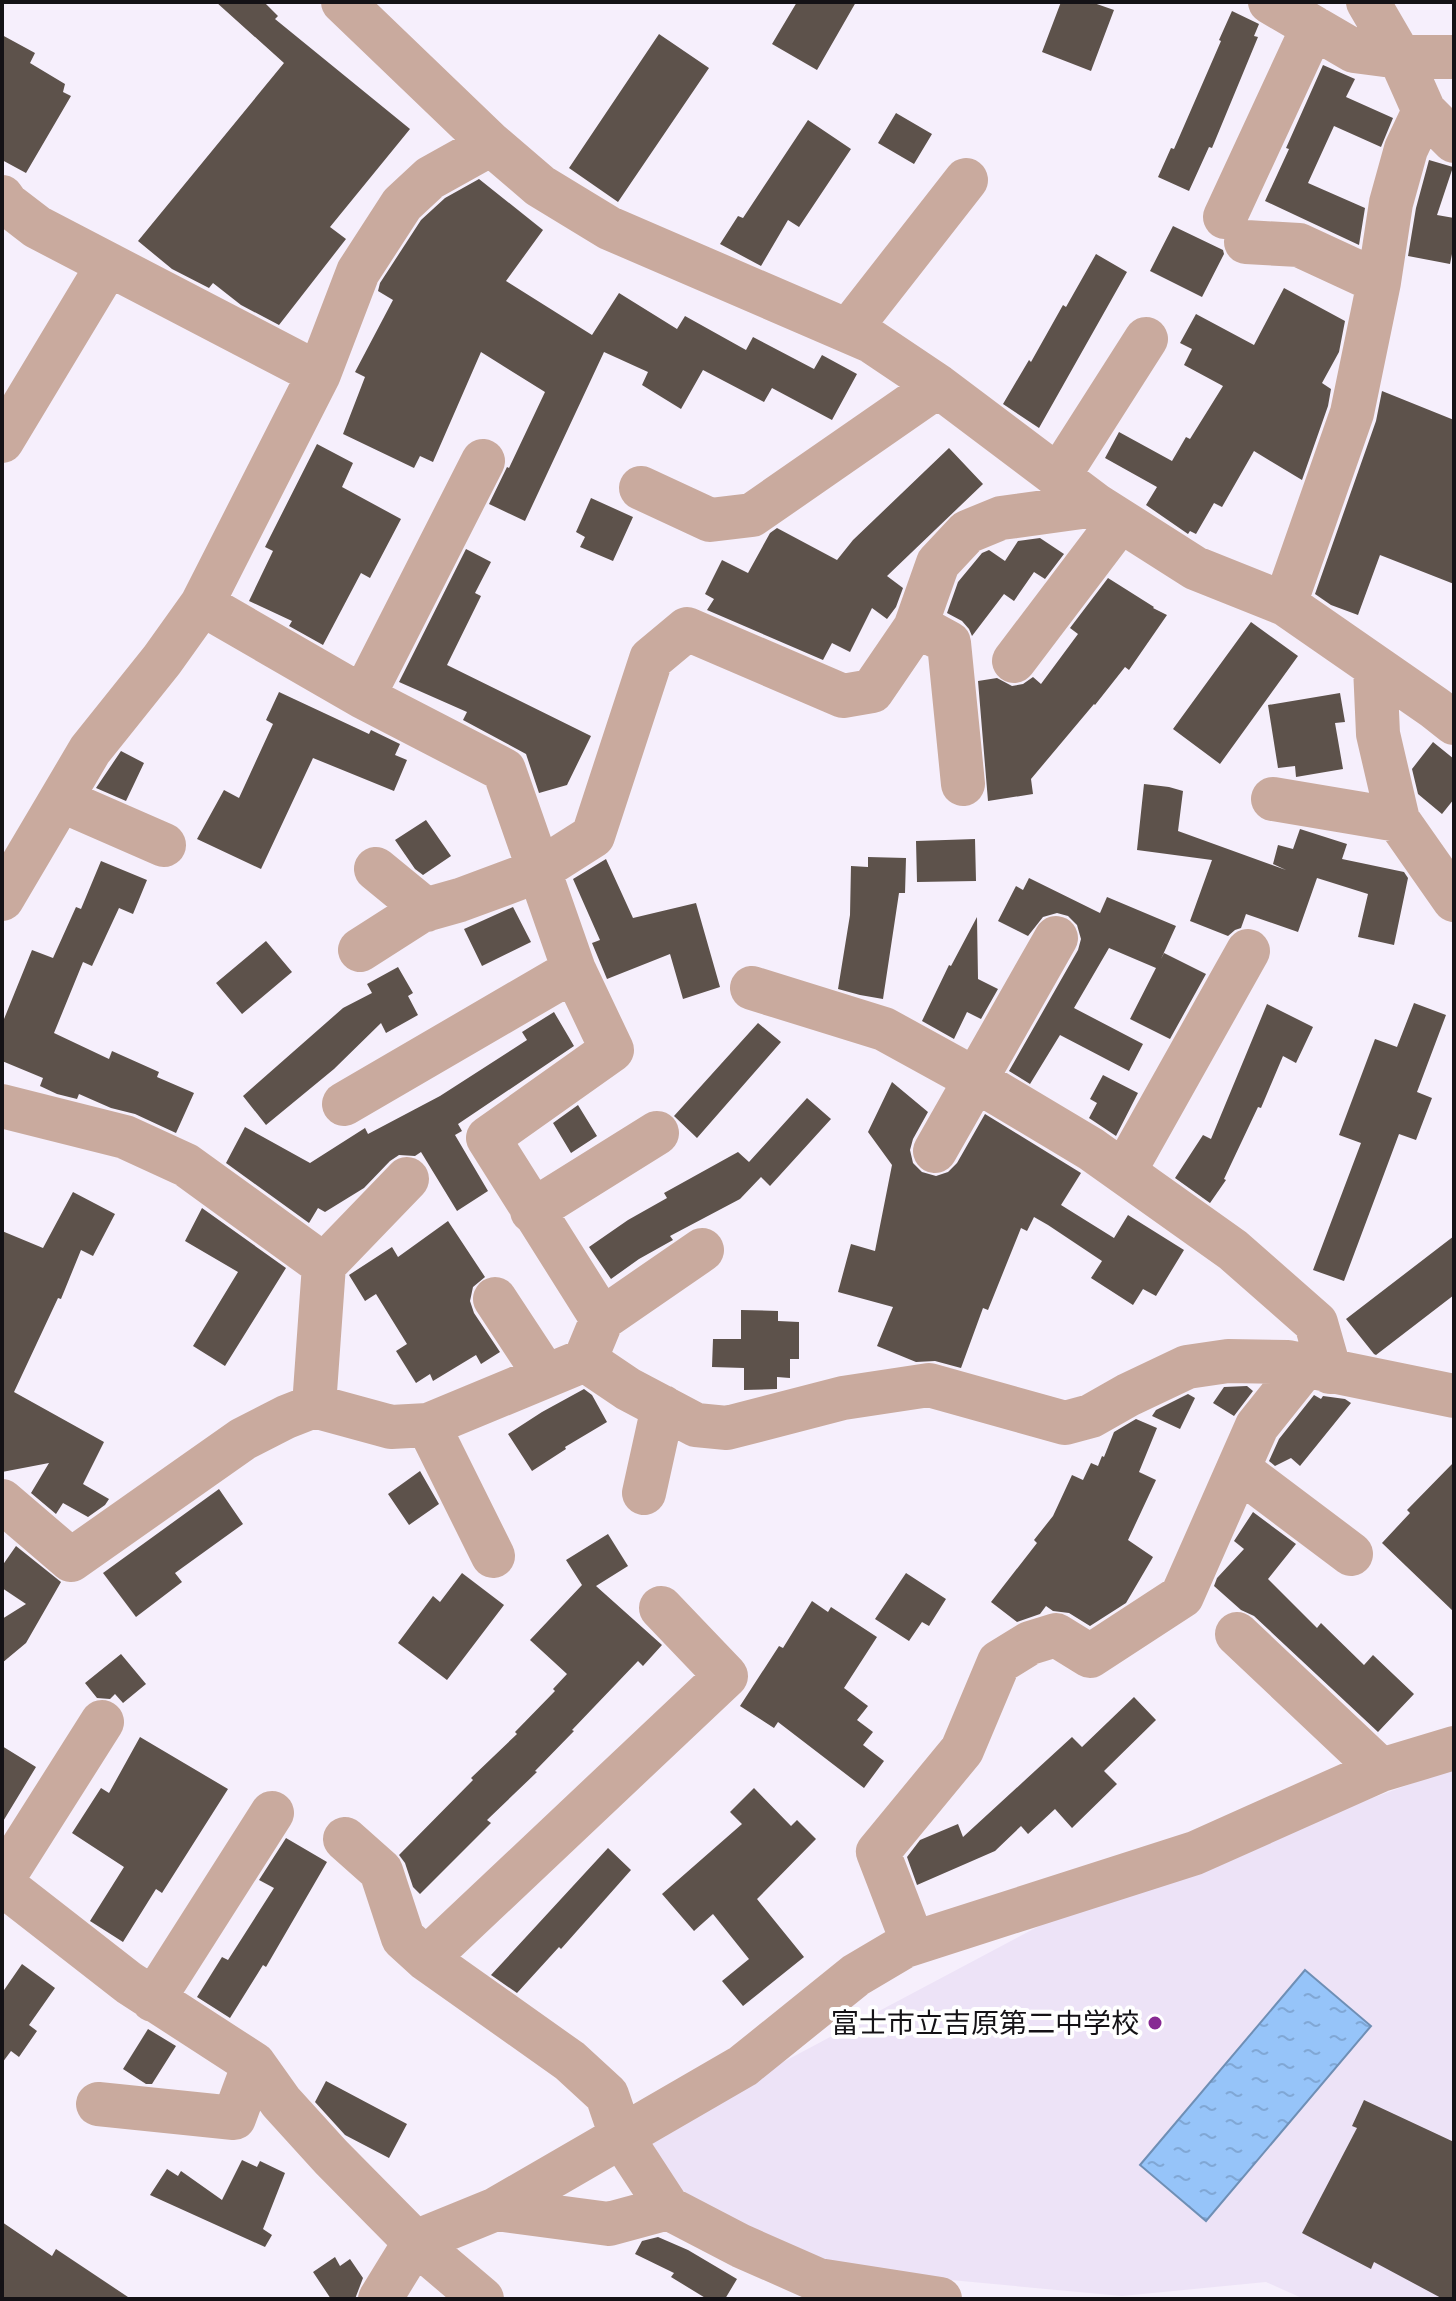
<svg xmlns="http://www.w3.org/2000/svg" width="1456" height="2301" font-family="Lato,'Noto Sans JP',sans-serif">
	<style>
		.built { fill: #ede3f7 }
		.water { fill: url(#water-ripples); stroke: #6f8fb5; stroke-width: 2 }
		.building { fill: #5d524b }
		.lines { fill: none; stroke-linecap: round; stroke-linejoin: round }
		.minor { stroke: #c9aa9e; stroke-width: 44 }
		.poi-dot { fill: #872993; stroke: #fff; stroke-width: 3 }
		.labels { text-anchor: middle; stroke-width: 8; stroke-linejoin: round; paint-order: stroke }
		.poi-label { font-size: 28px; fill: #141216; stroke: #fff; text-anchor: end }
	</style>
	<defs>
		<pattern id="water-ripples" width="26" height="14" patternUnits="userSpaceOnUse" patternTransform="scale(2)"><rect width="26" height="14" fill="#96c4f9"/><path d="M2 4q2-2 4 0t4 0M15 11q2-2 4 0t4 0" fill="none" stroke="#80a7d5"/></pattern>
	</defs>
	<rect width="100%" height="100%" fill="#f6effc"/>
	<path class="built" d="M1454,1768V2299H1304L1266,2282L1122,2296L821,2268L689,2201L638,2139L1075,1907Z"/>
	<path class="water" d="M1305,1970L1371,2026L1206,2221L1140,2165Z"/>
	<path class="building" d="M216,2H264L278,16L275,19L410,129L330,227L346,239L279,325L241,305L213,283L209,288L172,269L138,241L284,63Z
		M797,2H856L817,70L772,44Z
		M1061,2H1091L1114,10L1091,71L1042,52Z
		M1232,11L1259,24L1254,36L1258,37L1212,148L1209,147L1189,191L1158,177L1171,148L1174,149L1221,41L1219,40Z
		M659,34L709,68L618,202L569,168Z
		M2,35L35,53L30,63L65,84L63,92L71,96L26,173L2,160Z
		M1323,65L1355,79L1346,97L1393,118L1381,147L1334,126L1308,183L1365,208L1359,245L1265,201L1289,149L1286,148Z
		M896,113L932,134L914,164L878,143Z
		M808,120L851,149L799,227L788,220L761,266L720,244L738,216L743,218Z
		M1429,160L1453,167L1437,215L1454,218V244L1450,264L1408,256L1416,208Z
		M479,179L543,230L506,281L592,335L619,293L677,329L685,316L746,350L753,337L814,369L822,355L857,374L832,420L772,388L764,402L703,370L681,409L642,385L648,372L604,352L525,521L489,504L507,467L509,468L545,392L481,352L433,462L420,456L414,468L343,434L365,377L355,372L393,300L378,291L380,283L421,220L445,198Z
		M1173,226L1223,250L1224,254L1202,297L1150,271Z
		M1096,254L1127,272L1039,428L1003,404L1029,360L1031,362L1063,305L1066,307Z
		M1284,288L1345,321L1339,352L1322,383L1331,389L1328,406L1302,480L1254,451L1222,507L1214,503L1196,534L1190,531L1188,534L1146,505L1157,487L1105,458L1119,432L1172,461L1186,437L1190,439L1223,386L1184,365L1192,349L1180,343L1196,314L1254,345Z
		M1382,391L1454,420V584L1380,555L1358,615L1331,605L1315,594L1376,421Z
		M317,444L353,463L342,487L401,519L370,578L361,573L323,645L289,626L292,621L249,601L273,551L265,547Z
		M949,448L983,484L887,576L903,588L896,607L887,619L872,608L850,652L832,643L823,660L707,610L714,599L705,594L722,560L748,573L770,533L777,528L837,560L853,540Z
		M591,498L633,517L613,561L580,547L585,537L576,532Z
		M1040,538L1064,554L1045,579L1034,572L1014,601L1004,594L972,636L969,629L962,621L947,613L958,582L982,553L989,550L1005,561L1018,541Z
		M466,549L491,562L475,593L481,596L447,665L591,736L567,785L539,793L526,754L463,720L467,712L399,682Z
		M1108,578L1154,607L1153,608L1167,615L1129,670L1125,667L1095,705L1094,704L1031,779L1033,794L988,801L978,681L997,678L1012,686L1023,684L1033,677L1041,684L1078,634L1070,628Z
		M1251,622L1298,656L1220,764L1173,729Z
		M279,692L369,734L371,730L400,744L395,755L407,760L394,791L313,758L261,869L197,839L224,790L239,798L273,724L266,720Z
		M1340,693L1345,722L1335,723L1343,769L1296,777L1295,766L1278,768L1268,705Z
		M1433,742L1454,759V799L1442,814L1418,794L1412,769Z
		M121,751L144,763L126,801L96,788Z
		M1144,784L1169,787L1183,791L1178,831L1286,870L1273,864L1278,845L1293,849L1300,829L1347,844L1342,859L1404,872L1408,878L1394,945L1358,937L1368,894L1317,878L1298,932L1246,914L1241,928L1235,930L1228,936L1190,921L1212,860L1137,850Z
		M426,820L451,856L423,875L415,869L395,840Z
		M975,839L976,881L917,882L916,841Z
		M868,857L906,858L905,893H899L883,999L860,995L838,989L850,915L851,866L868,867Z
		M606,859L633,918L696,903L720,987L683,999L670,954L607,979L592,943L600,940L573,879Z
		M101,861L147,880L133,914L119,908L92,966L83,962L54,1033L109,1059L112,1051L159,1072L157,1077L194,1093L176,1133L135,1114L111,1108L79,1094L77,1099L57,1094L40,1086L43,1078L2,1061V1024L32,950L53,958L76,907L81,909Z
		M1029,878L1100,913L1107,897L1176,926L1161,959L1164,953L1206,974L1170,1039L1130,1019L1156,968L1109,948L1074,1008L1143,1044L1129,1071L1060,1035L1030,1084L1009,1071L1078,950L1081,939L1077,925L1068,916L1057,913L1043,917L1028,936L998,921L1016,886L1023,890Z
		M513,907L531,942L482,966L464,929Z
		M977,917L978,979L998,989L981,1019L967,1012L954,1039L922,1021L949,965L951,966Z
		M266,941L292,972L242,1014L216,983Z
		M398,967L413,993L408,996L418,1015L386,1033L381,1023L334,1069L266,1125L243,1096L343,1008L372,993L367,984Z
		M1414,1003L1446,1015L1417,1092L1432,1098L1416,1140L1399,1134L1344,1281L1313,1270L1361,1143L1339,1135L1375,1039L1397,1047Z
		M1267,1004L1313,1027L1296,1063L1283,1056L1261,1108L1258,1107L1224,1179L1226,1180L1210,1203L1175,1178L1203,1135L1211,1139Z
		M554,1012L574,1046L458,1124L462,1131L455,1135L488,1191L457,1211L421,1152L415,1156L399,1155L390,1161L364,1188L325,1212L318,1208L309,1223L226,1163L245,1127L310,1163L365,1128L368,1134L440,1096L527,1040L522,1032Z
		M758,1023L781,1042L697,1138L674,1116Z
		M1103,1075L1138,1093L1116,1136L1089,1118L1097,1103L1090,1099Z
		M892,1082L928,1112L913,1139L910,1150L913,1163L922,1172L936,1176L948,1172L957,1163L985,1114L1081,1173L1061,1205L1114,1238L1128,1215L1184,1250L1156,1296L1143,1289L1133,1305L1091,1278L1102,1261L1048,1225L1034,1217L1027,1231L1021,1228L988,1310L983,1308L961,1368L935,1361L916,1362L877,1346L893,1307L838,1292L851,1244L875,1251L892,1165L868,1132Z
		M807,1098L831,1119L770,1186L761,1177L740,1199L670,1236L673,1240L639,1259L611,1279L589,1247L628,1220L667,1198L664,1193L738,1152L749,1162Z
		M578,1105L597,1136L571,1153L553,1123Z
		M73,1192L115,1214L93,1256L81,1250L61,1299L58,1298L14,1392L104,1442L83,1484L109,1499L105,1505L88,1517L63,1503L56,1514L31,1493L49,1463L2,1472V1231L43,1248Z
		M202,1208L286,1268L225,1366L193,1346L238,1272L185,1241Z
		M448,1221L485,1277L473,1287L470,1301L474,1313L500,1352L481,1364L476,1355L433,1381L430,1374L416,1383L396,1351L407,1344L376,1294L365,1301L349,1275L392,1247L398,1257Z
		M1454,1236V1295L1376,1355L1374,1354L1346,1319Z
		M741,1310L778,1311V1321L799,1322V1359H790V1378L777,1377V1389L744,1390V1368L712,1367L713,1339H741Z
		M1247,1386L1253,1391L1234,1416L1213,1403L1224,1387Z
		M584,1389L592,1395L607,1422L565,1447L566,1449L532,1471L508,1434L542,1412Z
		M1188,1394L1195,1398L1180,1429L1152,1416L1156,1410Z
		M1314,1395L1321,1399L1323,1396L1345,1399L1351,1403L1300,1466L1291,1458L1275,1466L1269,1461L1279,1439Z
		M1136,1419L1157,1428L1139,1472L1156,1480L1128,1540L1153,1557L1126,1603L1090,1626L1069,1613L1053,1611L1046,1606L1040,1614L1017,1622L991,1602L1037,1543L1034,1540L1053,1516L1072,1475L1083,1480L1091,1463L1098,1466L1102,1456L1104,1457L1114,1432Z
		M1454,1462V1612L1382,1543L1410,1513L1407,1510Z
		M420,1471L439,1504L409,1525L388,1494Z
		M219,1489L243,1524L175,1573L182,1582L136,1617L103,1573Z
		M1253,1512L1296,1544L1268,1579L1317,1628L1321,1623L1364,1665L1373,1655L1414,1694L1378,1732L1254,1616L1241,1610L1214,1586L1217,1578L1244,1549L1234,1541Z
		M608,1534L628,1566L596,1586L662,1645L643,1666L638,1661L572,1730L574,1731L535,1771L537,1772L487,1820L491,1823L420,1894L413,1887L405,1863L399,1855L473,1780L471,1778L517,1734L515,1732L555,1691L553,1689L567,1674L530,1640L582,1585L566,1560Z
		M16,1546L61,1582L26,1643L2,1663V1619L26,1604L2,1588V1566Z
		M462,1573L504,1605L447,1680L398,1643L433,1596L440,1602Z
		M906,1573L946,1599L929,1626L922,1622L909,1641L875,1619Z
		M812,1601L828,1612L831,1607L877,1637L844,1688L868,1706L857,1720L873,1732L863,1745L884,1761L864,1788L778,1722L774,1728L740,1706L779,1646L783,1648Z
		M121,1654L146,1684L123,1703L115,1694L110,1699L97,1698L85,1683Z
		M1134,1697L1156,1720L1104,1771L1117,1784L1072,1828L1055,1809L1028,1834L1021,1826L995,1851L917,1885L907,1857L920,1840L958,1824L963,1837L1072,1737L1082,1747Z
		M140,1737L228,1789L162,1893L156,1889L123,1942L90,1921L124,1867L72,1833L101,1788L109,1793Z
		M2,1746L36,1767L2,1823Z
		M754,1788L791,1826L797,1820L816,1839L757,1899L804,1957L743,2006L722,1981L749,1959L713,1914L694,1931L662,1894L742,1824L730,1812Z
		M286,1838L327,1862L266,1967L263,1965L230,2018L197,1997L222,1957L228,1960L274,1888L259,1880Z
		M608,1848L631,1870L561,1949L559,1947L517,1993L491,1975Z
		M22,1964L55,1988L29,2025L37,2031L19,2057L11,2051L2,2063V1993Z
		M148,2029L176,2046L152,2084H146L123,2069Z
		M326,2081L407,2124L389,2158L345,2135L315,2102Z
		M1364,2100L1454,2142V2299H1443L1374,2262L1371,2269L1302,2233L1357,2128L1352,2126Z
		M242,2160L257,2167L260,2161L285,2173L263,2229L272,2235L265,2247L150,2195L167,2169L178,2176L181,2171L222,2200Z
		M2,2222L52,2256L56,2249L131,2299H2Z
		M658,2237L688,2250L737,2279L725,2299H707L671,2277L674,2273L635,2254L642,2241Z
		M335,2257L340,2266L350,2259L363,2278L355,2299H331L313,2272Z"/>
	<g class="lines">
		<path class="minor" d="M343,2L491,144L540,186L609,228L871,341L938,386L1096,505L1195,568L1285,604L1435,708L1454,723
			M1270,2L1354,51L1400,57H1454
			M1368,2L1400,57L1424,111L1454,141
			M2,197L7,204L37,227L319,374
			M1225,217L1313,27
			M1246,242L1299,245L1379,282
			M848,331L966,180
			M2,441L108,265
			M1058,477L1146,339
			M641,488L710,520L752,515L938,386
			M202,604L363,697L504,770L574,970L612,1050L488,1138L602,1319L585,1360
			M1285,604L1352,413L1379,282L1391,203L1406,149L1424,111
			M916,625L949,643L963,784
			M1014,661L1120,521
			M1375,667L1378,734L1398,820L1454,900
			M363,697L483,461
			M1273,799L1398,820
			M61,800L164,845
			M376,869L426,910
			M2,899L90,750L162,660L202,604L319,374L358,272L402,204L430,178L491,144
			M360,950L421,911L460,900L538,871L593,836L651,659L687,629L843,696L872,691L915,628L938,563L967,532L1001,518L1096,505
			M752,988L884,1029L964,1073L1091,1149L1233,1250L1316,1323L1330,1372
			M344,1104L574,970
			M2,1106L125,1137L186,1165L324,1265
			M935,1151L1056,938
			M1124,1172L1248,951
			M532,1211L657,1133
			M495,1299L545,1375
			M602,1319L702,1250
			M314,1406L324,1265L407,1179
			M428,1425L493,1556
			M1238,1469L1351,1554
			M644,1493L663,1407
			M2,1501L71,1560L243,1439L286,1417L314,1406L391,1427L428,1425L585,1360L628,1389L696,1425L727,1428L843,1398L929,1385L1065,1423L1091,1416L1128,1395L1187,1367L1228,1361L1288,1362L1454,1396
			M1237,1634L1381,1770
			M345,1839L381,1871L403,1938L426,1959L570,2061L607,2095L621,2136L668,2208L741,2246L818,2280L940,2299
			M2,1880L102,1722
			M2,1884L129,1983L254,2064L281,2102L331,2157L415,2242L496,2209L743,2066L856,1975L905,1946L1195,1853L1381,1770L1454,1748
			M913,1943L878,1852L962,1750L999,1662L1030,1643L1056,1635L1090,1656L1182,1596L1257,1426L1305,1366
			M426,1959L726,1676L661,1608
			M153,2000L272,1813
			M98,2104L234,2118L254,2064
			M496,2209L609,2224L668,2208
			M380,2299L415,2242L482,2299"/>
	</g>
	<circle class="poi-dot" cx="1155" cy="2023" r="8"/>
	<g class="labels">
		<g class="poi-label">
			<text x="1139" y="2033">富士市立吉原第二中学校</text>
		</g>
	</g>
	<rect width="1456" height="2301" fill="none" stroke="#141216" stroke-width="8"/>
</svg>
